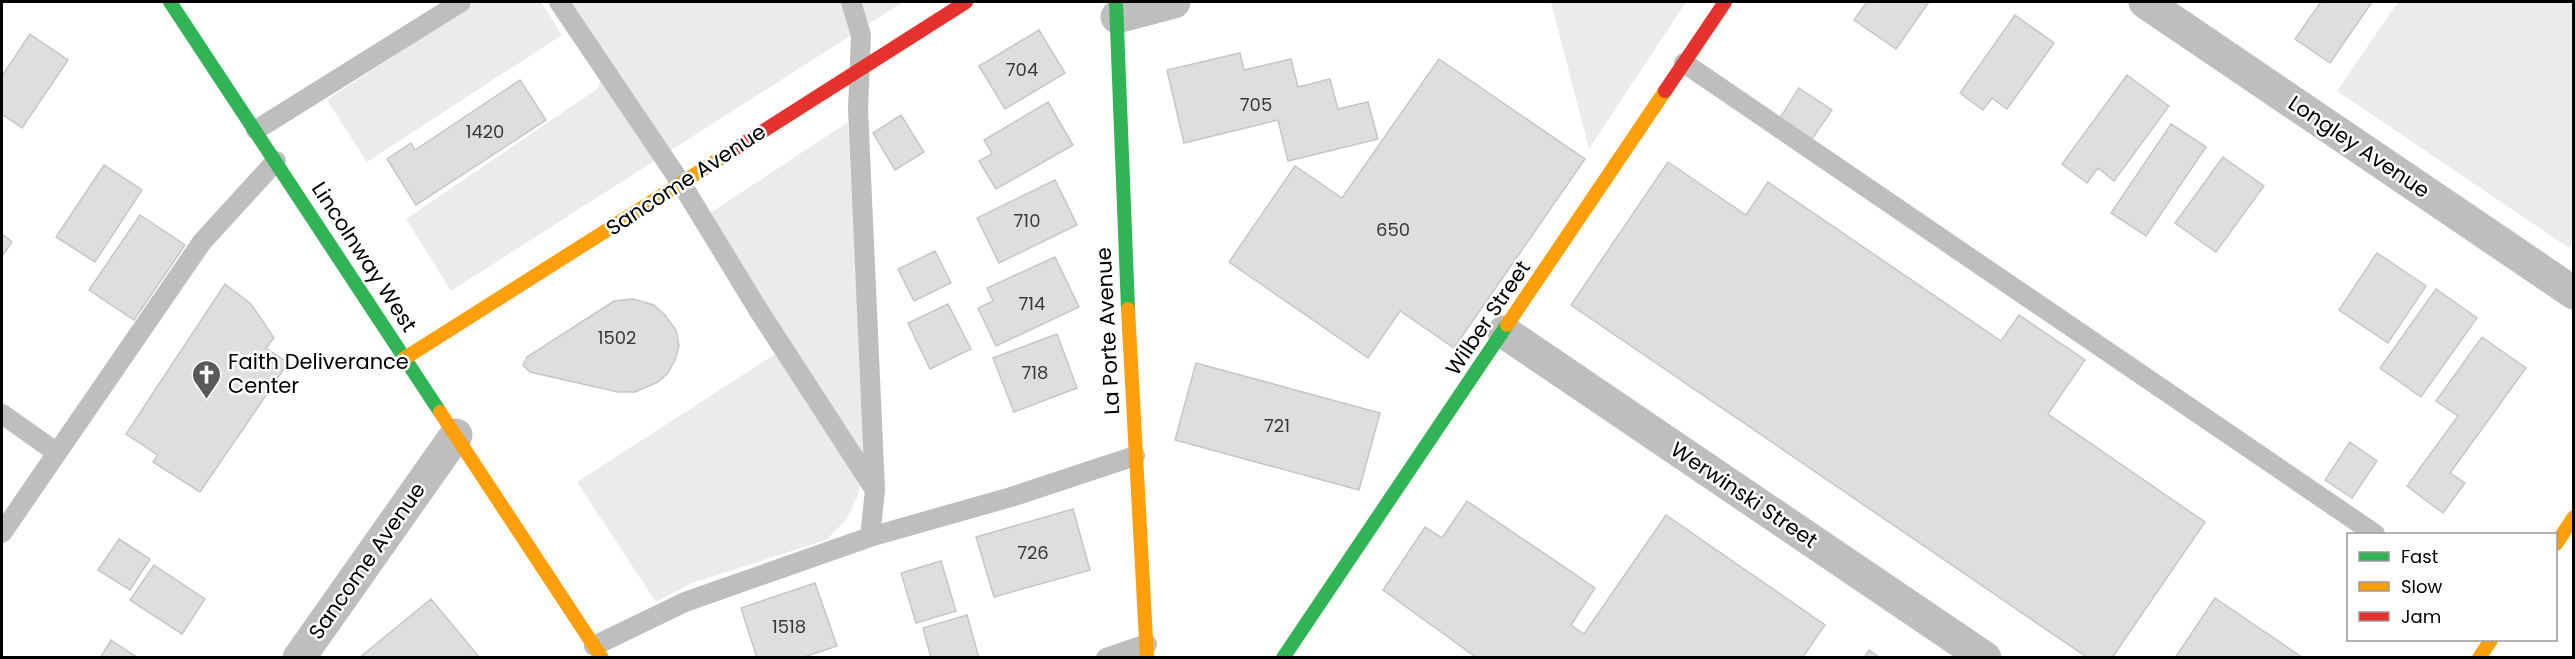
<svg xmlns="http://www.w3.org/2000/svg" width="2575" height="659" font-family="Poppins,sans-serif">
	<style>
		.green { fill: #ebebeb }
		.building { fill: #dedede; stroke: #c6c6c6; stroke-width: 1.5 }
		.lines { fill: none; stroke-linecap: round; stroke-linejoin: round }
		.lane { stroke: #bebebe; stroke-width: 20 }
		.street { stroke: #bebebe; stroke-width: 33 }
		.fast { stroke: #30b455; stroke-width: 14 }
		.slow { stroke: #ff9f0a; stroke-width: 14 }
		.jam { stroke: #e5322d; stroke-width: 14 }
		.labels { text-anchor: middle; stroke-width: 5; stroke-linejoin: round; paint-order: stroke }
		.number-label { font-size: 18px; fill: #383838 }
		.street-label { font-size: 21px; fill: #000; stroke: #fff }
		.poi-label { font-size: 21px; fill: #000; stroke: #fff; text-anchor: start }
	</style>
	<rect width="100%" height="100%" fill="#fff"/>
	<path class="green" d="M476,2H541L562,35L367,162L327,100Z
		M571,2H903L451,291L406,219L597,89L610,62Z
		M1551,2H1686L1589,149Z
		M2398,2H2573L2574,242L2569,248L2337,91Z
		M848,122L865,459L858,495L846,520L826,540L692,583L656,602L577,482L789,345L707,215Z"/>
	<path class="building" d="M1867,2H1929L1896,49L1854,20Z
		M2321,2H2372L2330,63L2295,39Z
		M2015,15L2054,43L2007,109L1992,98L1983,110L1960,93Z
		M1039,30L1065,73L1005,109L979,66Z
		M30,34L68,60L22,128L2,114V76Z
		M1240,53L1244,70L1291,59L1298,87L1330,79L1338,109L1368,102L1378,139L1288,161L1278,120L1184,143L1167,70Z
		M1439,59L1585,159L1454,348L1400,311L1368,358L1229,262L1295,166L1342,198Z
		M2127,75L2169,106L2114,181L2098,168L2087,183L2062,164Z
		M520,80L546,120L416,205L387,159L411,143L415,150Z
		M1799,88L1832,110L1812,139L1780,118Z
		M1048,102L1073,145L996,189L979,161L992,154L984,140Z
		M901,115L924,152L895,170L873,133Z
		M2171,124L2206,147L2146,236L2111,213Z
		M2223,157L2264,186L2216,252L2175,223Z
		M1668,162L1746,215L1768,182L2001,341L2019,315L2085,360L2048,414L2205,522L2112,658H2088L1571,305Z
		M104,165L142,190L95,262L56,237Z
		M1055,180L1077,225L999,263L977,218Z
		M140,215L185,245L134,320L89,290Z
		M2,234L12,242L2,256Z
		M935,251L951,283L914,301L898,269Z
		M2377,253L2426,286L2388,343L2339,310Z
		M1055,257L1079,307L996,346L978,308L993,301L987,288Z
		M225,284L251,304L274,338L266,348L288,363L200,492L153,462L158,455L126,434Z
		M2436,289L2477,318L2421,397L2380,368Z
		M633,299L654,305L665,315L676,330L679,346L675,360L668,373L658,382L635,392H618L530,372L523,365L527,357L614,301Z
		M948,304L971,349L930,369L908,323Z
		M1057,334L1077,388L1014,412L993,358Z
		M2482,337L2526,368L2450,473L2465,483L2443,513L2407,486L2458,416L2436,401Z
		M1196,363L1380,413L1359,490L1175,440Z
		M2350,442L2377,461L2352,498L2325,480Z
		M1467,501L1595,588L1571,625L1584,634L1666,515L1825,625L1802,658H1477L1383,590L1425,527L1442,538Z
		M1073,509L1090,570L994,597L976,537Z
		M119,539L150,559L130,590L98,570Z
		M941,561L956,611L916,623L901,573Z
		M154,565L205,599L182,634L130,600Z
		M815,583L837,646L801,658H757L741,608Z
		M2215,598L2303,658H2175Z
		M431,599L480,658H359Z
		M967,615L979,658H931L923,628Z
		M111,640L138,658H100Z
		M1869,650L1880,658H1864Z"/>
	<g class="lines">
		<path class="lane" d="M559,2L681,183L759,311L875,490L870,537
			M851,2L861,35L858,109L875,490
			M1684,63L2375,534
			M256,130L461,2
			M2,414L56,452
			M2,533L202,242L276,161
			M594,646L685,602L870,537L1011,497L1135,456
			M1106,658L1147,644"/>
		<path class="street" d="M2145,2L2574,293
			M1117,17L1174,2
			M1504,332L1985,658
			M299,658L456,435"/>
		<path class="fast" d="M170,2L440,412
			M1116,2L1128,309
			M1283,658L1507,325"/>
		<path class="slow" d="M1128,309L1147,658
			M1507,325L1665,91
			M405,358L735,149
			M440,412L602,658
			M2556,544L2574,517
			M2479,658L2491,640"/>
		<path class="jam" d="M1665,91L1725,2
			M735,149L966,2"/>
	</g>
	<defs>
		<symbol id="church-pin" viewBox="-11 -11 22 30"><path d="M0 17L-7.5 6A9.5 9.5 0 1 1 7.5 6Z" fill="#595959" stroke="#fff"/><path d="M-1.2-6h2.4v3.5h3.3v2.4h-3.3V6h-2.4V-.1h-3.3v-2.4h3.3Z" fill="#fff"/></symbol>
	</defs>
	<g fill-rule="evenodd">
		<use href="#church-pin" x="190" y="358" width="33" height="45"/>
	</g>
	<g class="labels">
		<g class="number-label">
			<text x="1022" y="76">704</text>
			<text x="1256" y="111">705</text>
			<text x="485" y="138">1420</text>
			<text x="1027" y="227">710</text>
			<text x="1393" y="236">650</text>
			<text x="1032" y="310">714</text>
			<text x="617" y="344">1502</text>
			<text x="1035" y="379">718</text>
			<text x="1277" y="432">721</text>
			<text x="1033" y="559">726</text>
			<text x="789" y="633">1518</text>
		</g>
		<g class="street-label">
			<text transform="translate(2359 147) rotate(34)" y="7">Longley Avenue</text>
			<text transform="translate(686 180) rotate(-33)" y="7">Sancome Avenue</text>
			<text transform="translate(364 257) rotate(57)" y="7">Lincolnway West</text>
			<text transform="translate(1488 318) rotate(-56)" y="7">Wilber Street</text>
			<text transform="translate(1108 331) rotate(-93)" y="7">La Porte Avenue</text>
			<text transform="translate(1744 495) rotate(34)" y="7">Werwinski Street</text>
			<text transform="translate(367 561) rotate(-55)" y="7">Sancome Avenue</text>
		</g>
		<g class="poi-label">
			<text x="228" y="369">Faith Deliverance<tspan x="228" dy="24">Center</tspan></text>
		</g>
	</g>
	<rect width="2575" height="659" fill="none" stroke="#000000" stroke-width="6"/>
	<rect x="2347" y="533" width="210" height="108" fill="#ffffff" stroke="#999999" stroke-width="1.5"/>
	<rect x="2359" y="552" width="30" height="9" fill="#30b455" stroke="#999999" stroke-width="1.5"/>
	<text x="2401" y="563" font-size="18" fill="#000000">Fast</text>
	<rect x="2359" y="582" width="30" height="9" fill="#ff9f0a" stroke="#999999" stroke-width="1.5"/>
	<text x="2401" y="593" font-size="18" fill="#000000">Slow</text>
	<rect x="2359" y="612" width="30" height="9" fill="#e5322d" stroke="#999999" stroke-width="1.5"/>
	<text x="2401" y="623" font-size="18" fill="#000000">Jam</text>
</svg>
